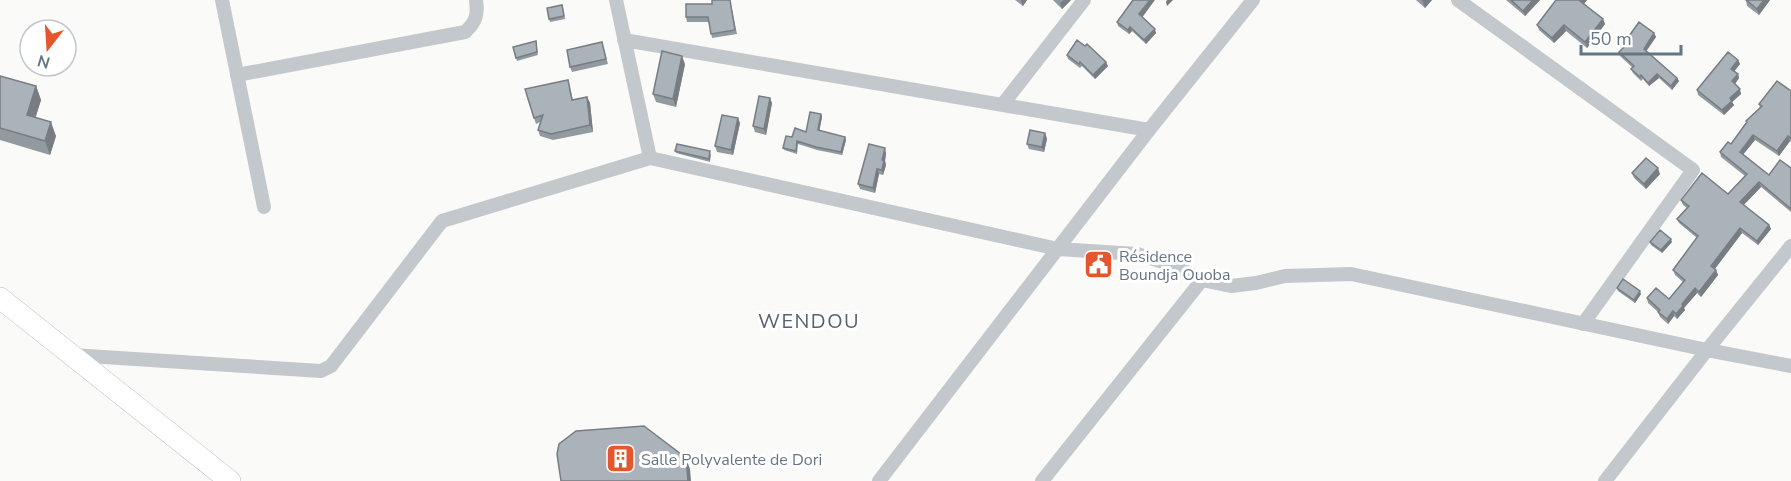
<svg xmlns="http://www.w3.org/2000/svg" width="1791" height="481" font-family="'Nunito Sans',sans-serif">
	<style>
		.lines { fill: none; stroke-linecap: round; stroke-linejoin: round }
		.primary-casing { stroke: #b5babe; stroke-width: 22 }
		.street { stroke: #c3c8cc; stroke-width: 14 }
		.primary { stroke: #fff; stroke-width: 21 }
		.wall { fill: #929a9f }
		.shaded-wall { fill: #777d82 }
		.building { fill: #aab3b9; stroke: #777d82; stroke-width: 1.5 }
		.labels { text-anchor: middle; stroke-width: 6; stroke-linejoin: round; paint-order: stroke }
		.poi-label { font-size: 16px; fill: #657683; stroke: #fff; text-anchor: start }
		.quarter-label { font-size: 20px; letter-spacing: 1.5px; fill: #57646e; stroke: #fff }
	</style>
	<rect width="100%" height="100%" fill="#fafaf8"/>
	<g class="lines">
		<defs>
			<path id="primary" d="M0,298L230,481"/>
		</defs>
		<use href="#primary" class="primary-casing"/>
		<path class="street" d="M222,0L264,207
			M616,0L650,158
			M1458,0L1693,170L1583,324
			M624,40L1149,130
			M237,75L465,32C476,22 478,15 476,0
			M1003,104L1084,0
			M72,355L321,371L331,366L442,221L650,158L1058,249L1137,254L1173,265L1202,280L1231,286L1256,283L1285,276L1351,274L1707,350L1791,366
			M879,481L1149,130L1253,0
			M1042,481L1202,280
			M1605,481L1707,350L1791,246"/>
		<use href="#primary" class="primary"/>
	</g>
	<path class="wall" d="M712,0H730L737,34L712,38L709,22H687L686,17L712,4Z
		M1015,0H1027L1023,6Z
		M1053,0H1071L1062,9Z
		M1416,0H1432L1425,8Z
		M1506,0H1540L1525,16Z
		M1556,0H1587L1583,4L1603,19L1605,24L1587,48L1566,31L1554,43L1539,30L1537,25Z
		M1746,0H1770L1759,15L1747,6Z
		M563,8L565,19L550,22L549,19Z
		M1142,17L1156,33L1146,44L1132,31L1129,34L1118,26L1117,22Z
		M1654,33L1656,37L1646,51L1679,81L1672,90L1659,78L1649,86L1643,79L1641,81L1633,73L1631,69L1633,68L1620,56L1619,52L1630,40L1629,36Z
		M536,41L538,55L517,61L513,47Z
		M602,42L608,64L572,72L570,67Z
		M1067,55L1108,66L1095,79L1082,66L1080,68L1068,59Z
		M1738,60L1740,64L1734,71L1738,74L1739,78L1735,84L1741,94L1732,102L1734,105L1724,115L1698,95L1697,90Z
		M685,64L676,107L656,102L653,94Z
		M0,76L36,86L41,100L35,118L56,136L50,155L0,140Z
		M568,80L573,100L587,97L590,103L593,132L553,140L540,136L538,130L540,122L536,124L534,118Z
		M1791,91V142L1790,141L1779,156L1755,140L1743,154L1769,175L1791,168V212L1761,187L1743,205L1769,225L1771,229L1758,245L1742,233L1715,269L1718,275L1701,297L1697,293L1684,308L1685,310L1677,319L1674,316L1668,324L1660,317L1658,312L1648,303L1647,298L1669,299L1683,282L1675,275L1673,270L1697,238L1679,223L1677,219L1687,208L1683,205L1681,200L1728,194L1745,176L1721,157L1720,152L1731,144L1747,123L1746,121L1760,108L1759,104Z
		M772,103L766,135L755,132L753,126Z
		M821,114L822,117L819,131L845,137L846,140L842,155L817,150L798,144L797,154L784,150L783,148L792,137L806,132Z
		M740,123L733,155L717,152L715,146Z
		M1045,133L1047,139L1044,152L1029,149L1027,144Z
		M675,151L711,154L710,162L676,153Z
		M886,153L885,161L886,165L883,175L879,174L875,193L860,189L858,184Z
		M1632,173L1660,174L1646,189L1634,178Z
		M1650,242H1672L1662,253L1651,245Z
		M1617,288L1641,294L1635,303L1618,291Z"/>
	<path class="shaded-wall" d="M1021,0H1027L1023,6L1021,1Z
		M1064,0H1071L1062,9L1060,3Z
		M1150,0H1155L1141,19L1139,14Z
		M1167,0H1173L1167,6L1166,2Z
		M1422,0H1432L1425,8Z
		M1533,0H1540L1525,16L1523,11Z
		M1581,0H1587L1582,7L1580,1Z
		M1764,0H1770L1759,15L1757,9Z
		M1603,19L1605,24L1587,48L1585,42Z
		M1564,25L1566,31L1554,43L1552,38Z
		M1130,27L1132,31L1129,34L1128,30Z
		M1155,29L1156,33L1146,44L1144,40Z
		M1654,33L1656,37L1645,53L1644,49Z
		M682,56L685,64L676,107L673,99Z
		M1738,60L1740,64L1733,73L1731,69Z
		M1106,62L1108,66L1095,79L1093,75Z
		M1657,74L1659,78L1649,86L1648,83Z
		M1738,74L1739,78L1734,85L1732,81Z
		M1677,78L1679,81L1672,90L1671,86Z
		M36,86L41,100L32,129L27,115Z
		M1740,89L1741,94L1732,102L1734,105L1724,115L1722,110L1730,98Z
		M587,97L590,103L593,132L590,125Z
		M770,98L772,103L766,135L764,129Z
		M821,114L822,117L819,133L818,130Z
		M738,118L740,123L733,155L731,150Z
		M51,122L56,136L50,155L45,141Z
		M1045,133L1047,139L1044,152L1042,147Z
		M1753,135L1755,140L1742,156L1740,152Z
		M1788,136L1790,141L1779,156L1777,151Z
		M845,137L846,140L842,155L841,152Z
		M885,148L886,153L885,161L886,165L883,175L882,170V160Z
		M1658,168L1660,174L1646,189L1644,184Z
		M877,169L879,174L875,193L873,188Z
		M1759,182L1761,187L1742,207L1740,202Z
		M1769,225L1771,229L1758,245L1757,241Z
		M1740,228L1742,233L1713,271L1711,266Z
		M1671,239L1672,242L1662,253L1661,250Z
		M1716,270L1718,275L1701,297L1699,292Z
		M1695,288L1697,293L1684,308L1685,310L1677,319L1676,314L1682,304Z
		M1640,291L1641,294L1635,303L1634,300Z
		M1673,311L1674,316L1668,324L1667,319Z
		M686,458L690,469L691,481H688Z"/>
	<path class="building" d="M712,0H730L735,30L711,34L708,17H686V4H712Z
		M1133,0H1150L1139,14L1155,29L1144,40L1130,27L1128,30L1117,22Z
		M1511,0H1533L1523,11Z
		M1556,0H1581L1580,1L1603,19L1585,42L1564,25L1552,38L1537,25Z
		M1746,0H1764L1757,9Z
		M562,5L564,16L549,19L547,8Z
		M1639,22L1654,33L1644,49L1677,78L1671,86L1657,74L1648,83L1641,75L1640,77L1631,69L1634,66L1619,52L1632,39L1629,36Z
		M1077,40L1085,46L1087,44L1106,62L1093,75L1080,62L1079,64L1067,55Z
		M536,41L537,52L516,58L513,47Z
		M602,42L606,59L570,67L567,50Z
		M662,51L682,56L673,99L653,94Z
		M1728,52L1738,60L1731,69L1738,74L1732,81L1740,89L1730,98L1732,101L1722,110L1697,90Z
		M0,76L36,86L27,115L51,122L45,141L0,128Z
		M568,80L572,100L587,97L590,125L551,134L538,130L543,115L534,118L525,89Z
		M1777,81L1791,91V138L1788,136L1777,151L1753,135L1740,152L1769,175L1780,160L1791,168V209L1759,182L1740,202L1769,225L1757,241L1740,228L1711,266L1716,270L1699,292L1695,288L1682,304L1683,306L1676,314L1673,311L1667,319L1658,312L1660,310L1647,298L1656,288L1669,299L1685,280L1673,270L1698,236L1677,219L1689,206L1681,200L1702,173L1728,194L1747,174L1720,152L1728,142L1731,144L1747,122L1746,121L1762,106L1759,104Z
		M759,96L770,98L764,129L753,126Z
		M810,112L821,114L818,130L845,137L841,152L816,147L797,141L796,151L783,148L786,136L792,137L795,128L806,132Z
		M722,115L738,118L731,150L715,146Z
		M1030,130L1045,133L1042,147L1027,144Z
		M677,144L710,151L709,159L675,151Z
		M869,144L885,148L882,160H884L882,170L877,169L873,188L858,184Z
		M1646,158L1658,168L1644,184L1632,173Z
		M1660,230L1671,239L1661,250L1650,242Z
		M1623,279L1640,291L1634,300L1617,288Z
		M644,426L686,458L688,481H561L557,454L559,444L576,431Z"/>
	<defs>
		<symbol id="civic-square" viewBox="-11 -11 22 22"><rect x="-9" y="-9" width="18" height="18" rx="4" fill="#e4572e" stroke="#fff"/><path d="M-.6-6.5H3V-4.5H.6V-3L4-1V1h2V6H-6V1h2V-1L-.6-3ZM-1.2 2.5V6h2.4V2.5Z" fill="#fff"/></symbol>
		<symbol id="building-square" viewBox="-11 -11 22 22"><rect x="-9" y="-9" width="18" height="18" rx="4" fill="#e4572e" stroke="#fff"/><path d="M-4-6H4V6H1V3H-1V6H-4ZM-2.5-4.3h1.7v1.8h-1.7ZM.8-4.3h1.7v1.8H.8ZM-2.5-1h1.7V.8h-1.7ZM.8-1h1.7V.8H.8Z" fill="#fff"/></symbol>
	</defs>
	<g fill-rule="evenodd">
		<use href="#civic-square" x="1082" y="248" width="33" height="33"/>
		<use href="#building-square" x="604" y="442" width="33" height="33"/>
	</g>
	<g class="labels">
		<g class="poi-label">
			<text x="1119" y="262">Résidence<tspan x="1119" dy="18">Boundja Ouoba</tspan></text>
			<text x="641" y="465">Salle Polyvalente de Dori</text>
		</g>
		<g class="quarter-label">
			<text x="809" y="328">WENDOU</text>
		</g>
	</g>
	<g transform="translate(48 48) rotate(197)"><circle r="28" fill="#ffffff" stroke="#c1c8cd" stroke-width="1.5"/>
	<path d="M0-4.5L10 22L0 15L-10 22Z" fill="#e4572e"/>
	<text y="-9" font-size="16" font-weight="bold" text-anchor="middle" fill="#657683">N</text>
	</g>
	<path d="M1581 45v9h100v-9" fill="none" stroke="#657683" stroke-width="3"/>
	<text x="1590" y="45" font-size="18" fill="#657683" stroke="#ffffff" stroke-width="4.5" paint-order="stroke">50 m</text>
</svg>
